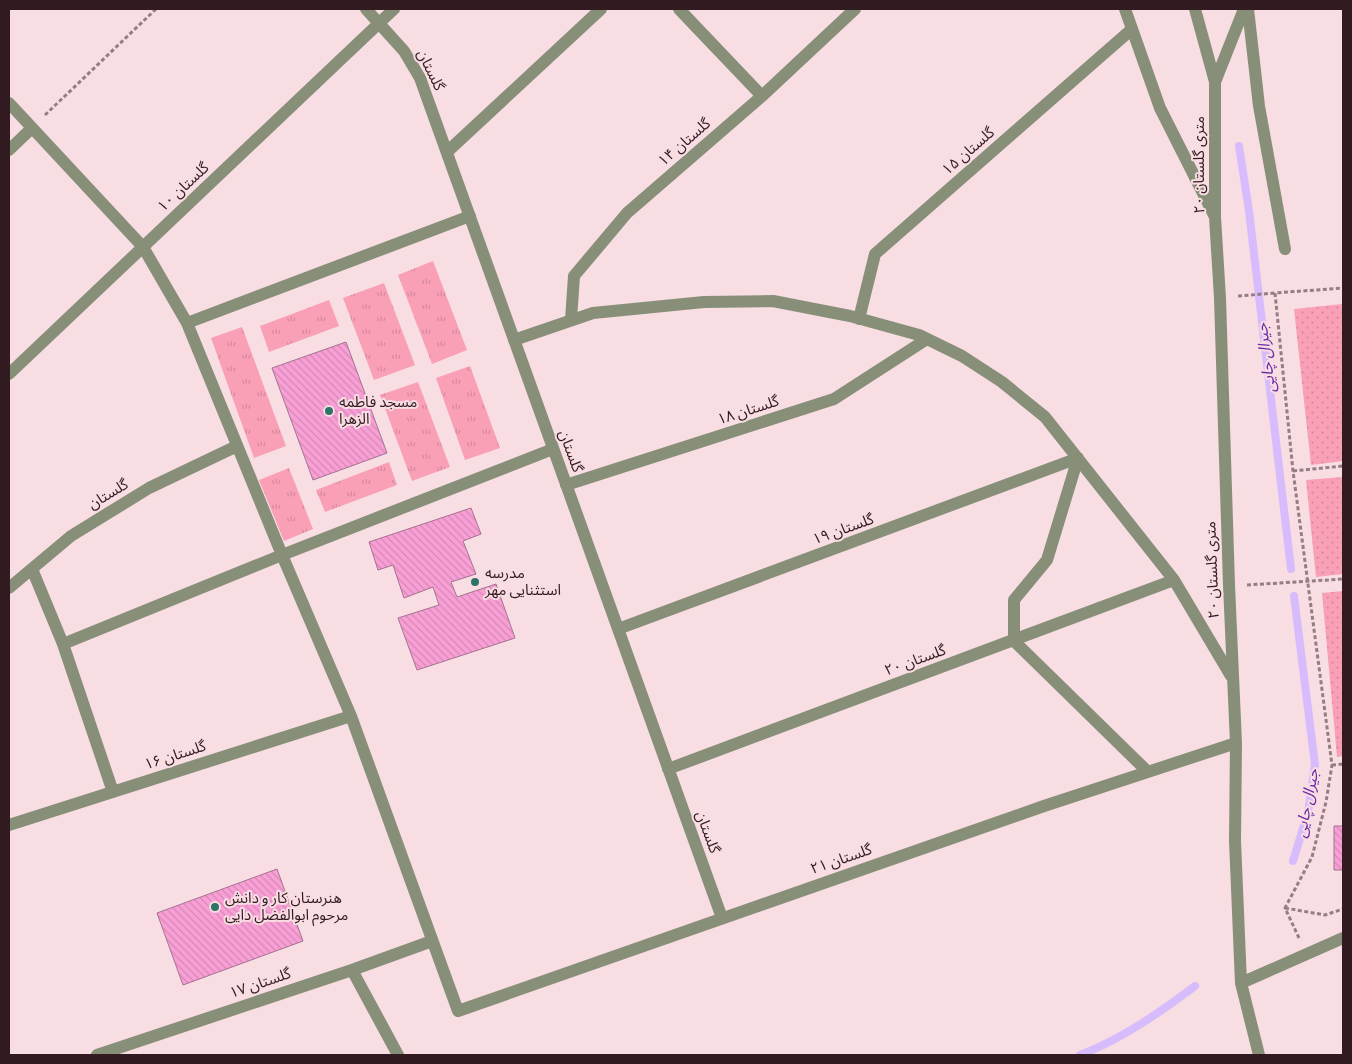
<svg xmlns="http://www.w3.org/2000/svg" width="1352" height="1064" font-family="'Source Sans 3','Noto Sans Arabic',sans-serif">
	<style>
		.grass { fill: url(#grass-tufts) }
		.park { fill: url(#park-dots) }
		.lines { fill: none; stroke-linecap: round; stroke-linejoin: round }
		.stream { stroke: #d7bcfd; stroke-width: 8 }
		.building { fill: url(#building-back-hatch); stroke: #a57290 }
		.path { stroke: #967d83; stroke-width: 3; stroke-dasharray: 4 2.5; stroke-linecap: butt }
		.minor { stroke: #878f78; stroke-width: 12 }
		.poi-dot { fill: #2c7369; stroke: #f8dde3; stroke-width: 2 }
		.labels { text-anchor: middle; stroke-width: 4; stroke-linejoin: round; paint-order: stroke }
		.street-label { font-size: 15px; fill: #311a20; stroke: #f8dde3 }
		.poi-label { font-size: 15px; fill: #311a20; stroke: #f8dde3; text-anchor: start }
		.water-label { font-size: 16px; font-style: italic; fill: #6c2ca7; stroke: #f8dde3 }
	</style>
	<defs>
		<pattern id="grass-tufts" width="24" height="20" patternUnits="userSpaceOnUse" patternTransform="scale(1.25)"><rect width="24" height="20" fill="#f9a0b7"/><path d="M3 7l-1-3M5 7V3M7 7l1-3M15 17l-1-3M17 17v-4M19 17l1-3" fill="none" stroke="#d6899d"/></pattern>
		<pattern id="park-dots" width="8" height="8" patternUnits="userSpaceOnUse" patternTransform="scale(1.25)"><rect width="8" height="8" fill="#f9a0b7"/><path d="M2 2h.1M6 6h.1" fill="none" stroke="#d6899d" stroke-width="1.8" stroke-linecap="round"/></pattern>
		<pattern id="building-back-hatch" width="6" height="6" patternUnits="userSpaceOnUse" patternTransform="scale(1.25)"><rect width="6" height="6" fill="#f89fd5"/><path d="M-1 5l2 2M0 0l6 6M5-1l2 2" fill="none" stroke="#d588b7"/></pattern>
	</defs>
	<rect width="100%" height="100%" fill="#f8dde3"/>
	<path class="grass" d="M433,261L467,350L432,364L398,275Z
		M384,283L415,365L374,380L343,298Z
		M329,300L339,326L269,352L260,326Z
		M242,327L286,446L254,458L211,338Z
		M470,366L500,448L465,460L436,378Z
		M418,382L450,467L412,481L380,395Z
		M389,462L397,485L325,512L316,490Z
		M289,468L313,529L284,541L259,480Z"/>
	<path class="park" d="M1343,304V461L1311,465L1294,309Z
		M1343,477V574L1316,577L1306,480Z
		M1343,591V756L1337,757L1322,593Z"/>
	<g class="lines">
		<path class="stream" d="M1239,146L1249,211L1291,569
			M1293,861L1308,812L1315,765L1294,596
			M1080,1055C1122,1039 1159,1013 1195,986"/>
	</g>
	<path class="building" d="M346,342L387,453L313,480L272,368Z
		M471,508L481,534L463,541L476,574L451,582L457,597L496,584L515,638L417,670L398,618L439,605L433,587L404,598L393,565L378,570L369,542Z
		M1334,826H1343V870H1334Z
		M277,869L303,941L183,985L157,913Z"/>
	<g class="lines">
		<path class="path" d="M45,115L156,9
			M1238,296L1275,293
			M1293,471L1343,466
			M1247,585L1343,579
			M1332,765L1343,764
			M1285,908L1325,915L1343,909
			M1299,938L1285,908L1312,857L1326,802L1332,765L1293,471L1275,293L1343,288"/>
		<path class="minor" d="M366,9L404,51L420,78L722,918
			M679,9L762,96
			M1125,9L1160,108L1214,215
			M1195,9L1215,82V217L1220,298L1229,585L1236,743L1235,841L1241,983L1259,1055
			M1248,9L1259,106L1285,249
			M1215,82L1244,9
			M9,103L143,247L187,323L282,555L351,716L458,1011L1044,806L1236,743
			M9,150L32,128
			M447,152L601,9
			M859,319L875,254L1132,29
			M571,320L574,276L627,213L762,96L855,9
			M187,323L470,216
			M514,340L593,313L704,302L773,301L850,316L919,335L962,356L1002,382L1045,417L1174,580L1231,676
			M9,374L394,9
			M1078,458L1047,560L1014,600V641L1148,772
			M566,485L834,399L927,339
			M32,569L63,644L113,792
			M9,588L71,536L149,488L237,446
			M618,629L1078,458
			M63,644L282,555L553,449
			M668,769L1174,580
			M9,825L351,716
			M352,970L398,1055
			M1241,983L1343,938
			M97,1055L352,970L432,941"/>
	</g>
	<g class="poi-dot">
		<circle cx="329" cy="411" r="5"/>
		<circle cx="475" cy="582" r="5"/>
		<circle cx="215" cy="907" r="5"/>
	</g>
	<g class="labels">
		<g class="street-label">
			<text transform="translate(431 70) rotate(64)" y="5">گلستان</text>
			<text transform="translate(684 142) rotate(-41)" y="5">گلستان ۱۴</text>
			<text transform="translate(968 151) rotate(-41)" y="5">گلستان ۱۵</text>
			<text transform="translate(1199 165) rotate(-90)" y="5">۲۰ متری گلستان</text>
			<text transform="translate(183 187) rotate(-43)" y="5">گلستان ۱۰</text>
			<text transform="translate(748 410) rotate(-18)" y="5">گلستان ۱۸</text>
			<text transform="translate(571 451) rotate(70)" y="5">گلستان</text>
			<text transform="translate(108 494) rotate(-31)" y="5">گلستان</text>
			<text transform="translate(843 529) rotate(-20)" y="5">گلستان ۱۹</text>
			<text transform="translate(1212 570) rotate(-92)" y="5">۲۰ متری گلستان</text>
			<text transform="translate(915 660) rotate(-20)" y="5">گلستان ۲۰</text>
			<text transform="translate(175 755) rotate(-18)" y="5">گلستان ۱۶</text>
			<text transform="translate(708 832) rotate(70)" y="5">گلستان</text>
			<text transform="translate(841 859) rotate(-19)" y="5">گلستان ۲۱</text>
			<text transform="translate(260 983) rotate(-19)" y="5">گلستان ۱۷</text>
		</g>
		<g class="poi-label">
			<text x="339" y="407">مسجد فاطمه<tspan x="339" dy="17">الزهرا</tspan></text>
			<text x="485" y="578">مدرسه<tspan x="485" dy="17">استثنایی مهر</tspan></text>
			<text x="225" y="903">هنرستان کار و دانش<tspan x="225" dy="17">مرحوم ابوالفضل دایی</tspan></text>
		</g>
		<g class="water-label">
			<text transform="translate(1265 358) rotate(-97)" y="6">جیرال چایی</text>
			<text transform="translate(1306 803) rotate(-79)" y="6">جیرال چایی</text>
		</g>
	</g>
	<rect width="1352" height="1064" fill="none" stroke="#311a20" stroke-width="20"/>
</svg>
